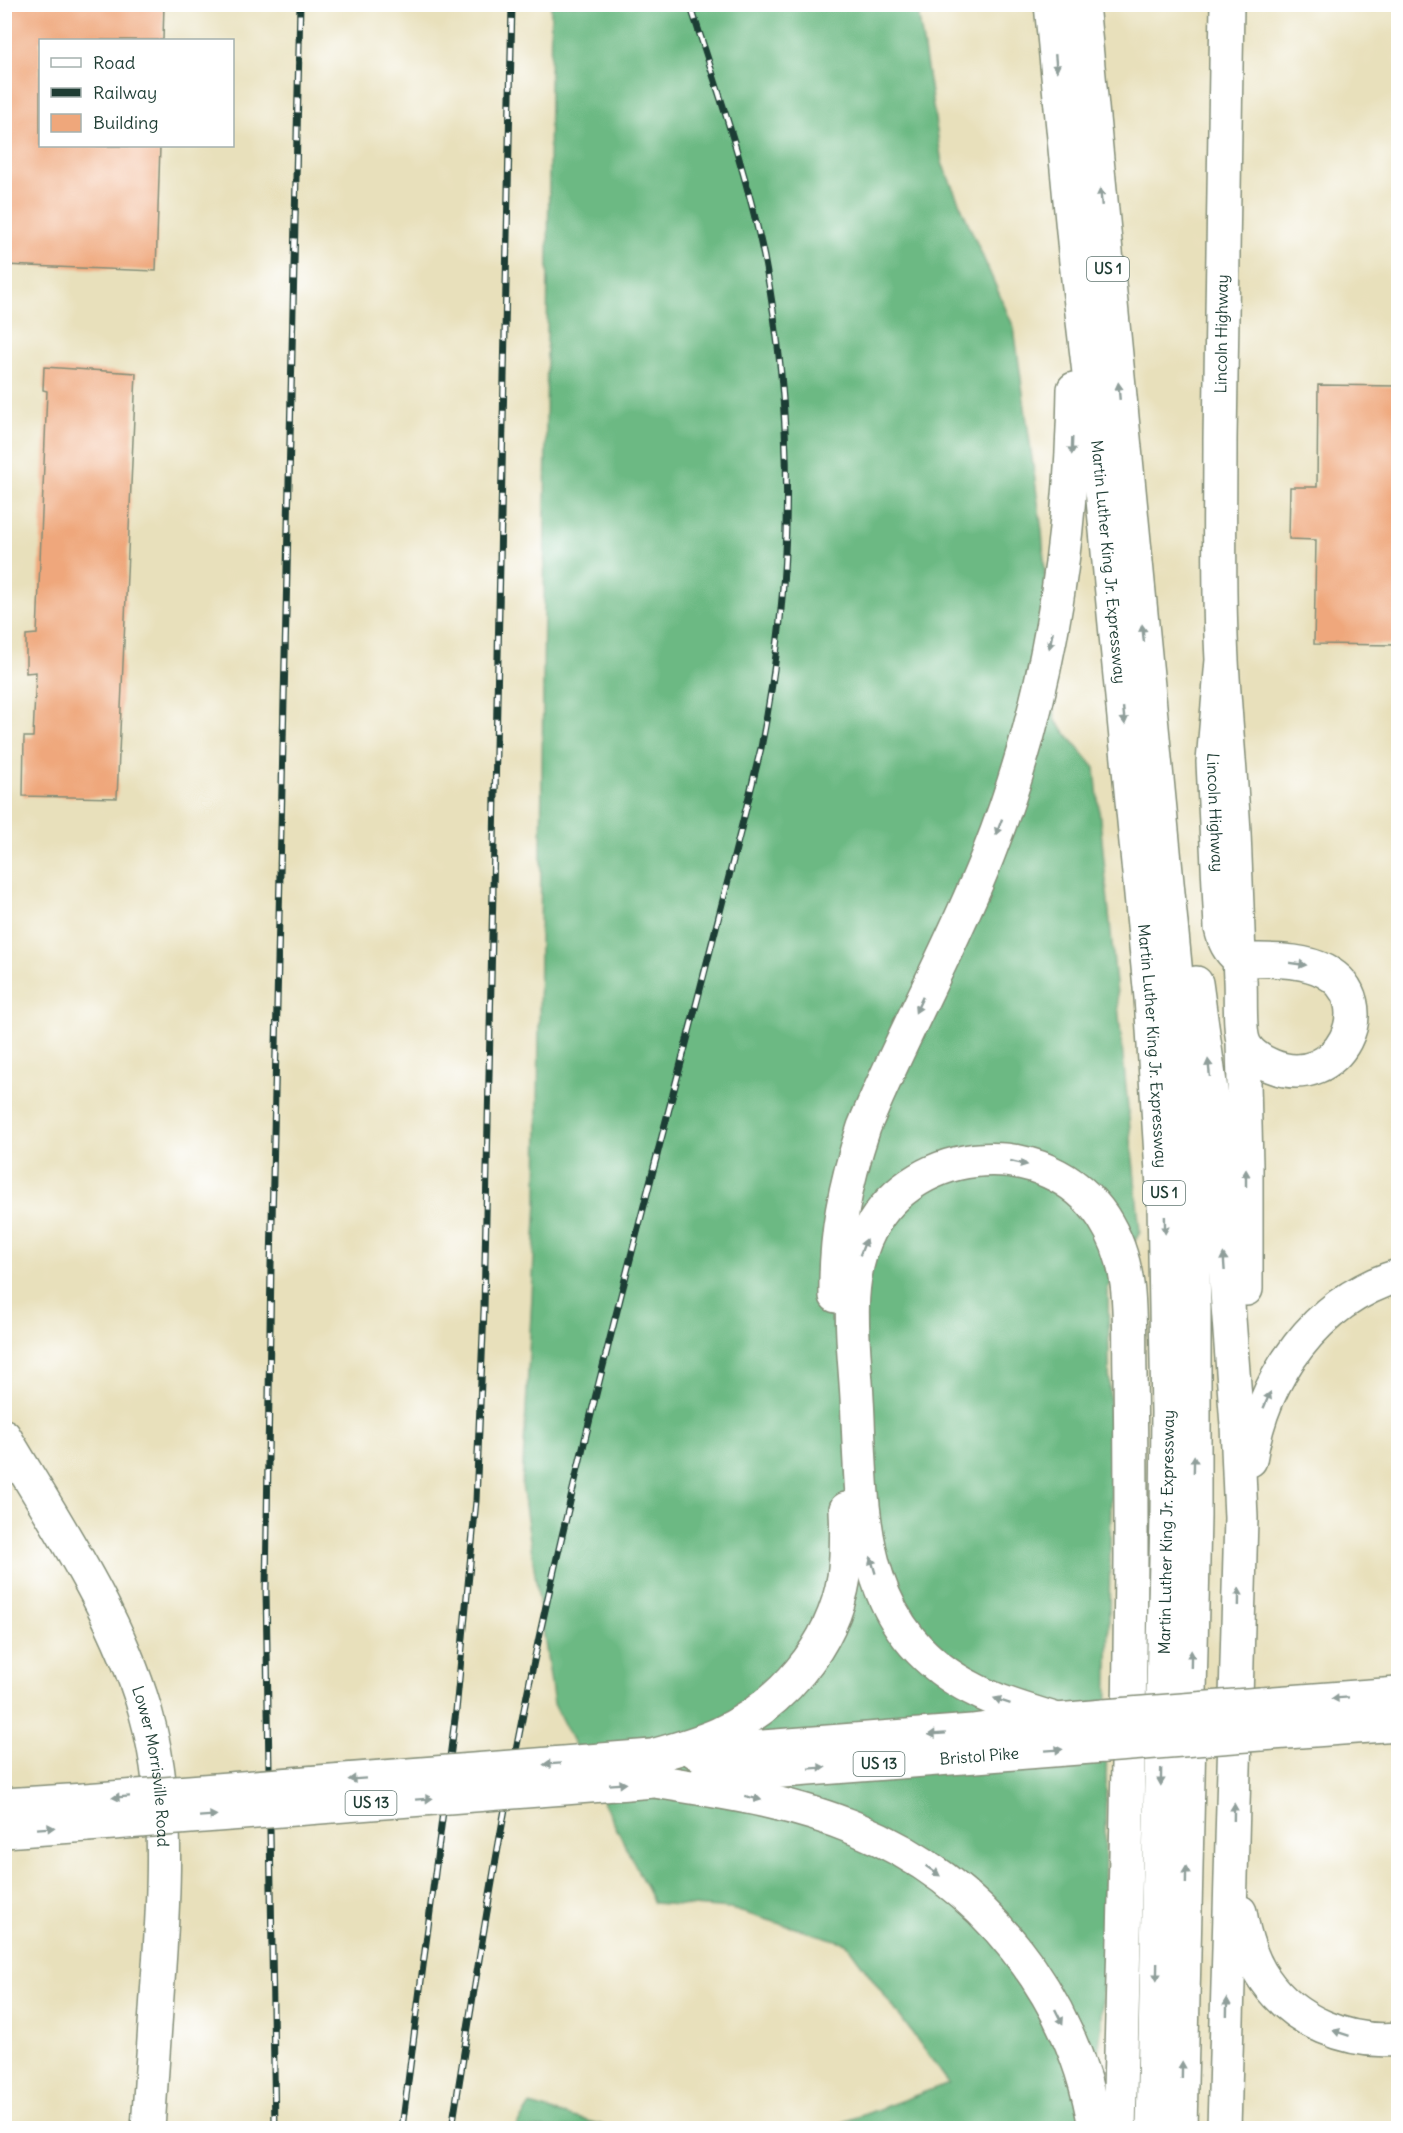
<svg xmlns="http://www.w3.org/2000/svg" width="1403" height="2133" font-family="Delius,sans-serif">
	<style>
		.forest { fill: #6cb983; stroke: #467b5c; stroke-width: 1.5 }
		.building { fill: #efa77b }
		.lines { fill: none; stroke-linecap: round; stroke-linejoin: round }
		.major-casing { stroke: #848e78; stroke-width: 36 }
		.highway-casing { stroke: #848e78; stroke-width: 36 }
		.major { stroke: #fff; stroke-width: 33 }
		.highway { stroke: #fff; stroke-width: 33 }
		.rail-casing { stroke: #1f3d34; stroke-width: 7 }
		.rail { stroke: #fff; stroke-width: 4.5; stroke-dasharray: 14; stroke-linecap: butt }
		.highway-bridge-casing { stroke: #848e78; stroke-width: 36; stroke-linecap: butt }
		.highway-bridge { stroke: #fff; stroke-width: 33 }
		.oneway { fill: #8f9e9a }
		.labels { text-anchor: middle; stroke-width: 5; stroke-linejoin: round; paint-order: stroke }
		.shield { fill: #fff; stroke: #627771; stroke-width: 1.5 }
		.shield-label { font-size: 15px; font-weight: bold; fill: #1f3d34 }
		.street-label { font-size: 16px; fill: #1f3d34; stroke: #fff }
	</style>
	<rect width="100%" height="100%" fill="#fff"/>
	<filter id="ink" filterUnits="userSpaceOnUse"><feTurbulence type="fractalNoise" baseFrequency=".0167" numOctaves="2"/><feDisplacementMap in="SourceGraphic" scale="12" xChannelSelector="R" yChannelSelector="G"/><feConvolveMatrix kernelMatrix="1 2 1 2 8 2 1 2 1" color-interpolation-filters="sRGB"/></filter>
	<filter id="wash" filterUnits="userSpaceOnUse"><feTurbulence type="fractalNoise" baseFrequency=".008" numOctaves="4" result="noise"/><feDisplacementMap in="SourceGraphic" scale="24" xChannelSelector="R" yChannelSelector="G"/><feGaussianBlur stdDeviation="1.35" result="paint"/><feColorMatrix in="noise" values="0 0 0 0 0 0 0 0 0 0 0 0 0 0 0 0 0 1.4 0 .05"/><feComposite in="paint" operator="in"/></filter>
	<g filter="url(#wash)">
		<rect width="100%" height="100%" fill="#e8e0bb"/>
		<path class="forest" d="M551,5H917L942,163L1014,328L1042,531L1055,720L1095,768L1140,1232L1108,1287L1111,1496L1102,2021L1090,2128H828L949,2083L846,1943L731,1909L654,1903L554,1704L522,1485L537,1201Z
			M530,2105L602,2125L608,2128H515Z"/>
		<g id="blocks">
			<path class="building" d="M4,4H164L163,40H40V146H160L156,271L4,265Z
				M44,367L136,373L117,798L23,796L24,737H33L36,672L26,673V635L37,634L47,391L43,390Z
				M1318,385L1398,386V645L1314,644L1316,540L1289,539L1290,487H1317Z"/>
		</g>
	</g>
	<g filter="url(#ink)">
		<use href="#blocks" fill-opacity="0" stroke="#848e78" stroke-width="1.5"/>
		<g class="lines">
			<defs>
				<g id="major">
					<path id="s1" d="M1222,660L1213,762L1221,928C1224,941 1228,950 1239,959C1266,961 1300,958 1325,971C1383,1001 1339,1093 1272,1066C1261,1062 1246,1052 1243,1040C1239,1027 1241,995 1240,980C1238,931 1236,882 1234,833C1231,775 1225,718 1222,660C1218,586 1220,512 1220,439C1221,294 1224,149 1227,4"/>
					<path id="s2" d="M4,1436C56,1524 116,1611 145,1710C169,1794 165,1880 159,1966C155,2020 152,2074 148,2128"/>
				</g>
				<g id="highway">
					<path id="s3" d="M1051,4L1076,262L1099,458L1151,998L1164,1203L1168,1412L1167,1517L1153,2128"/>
					<path d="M1082,4L1178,996L1191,1202L1194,1308V1517L1180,2128"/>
					<path d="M1196,983L1213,1105L1237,1425L1241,1518L1224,2128"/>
					<path d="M1243,1042L1246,1166V1289"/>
					<path d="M836,1296C835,1235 845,1184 864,1127C902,1035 952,947 988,855C1047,706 1072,548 1074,389"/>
					<path d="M1250,1460C1263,1377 1316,1301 1398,1276"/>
					<path d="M1261,1704L1398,1694"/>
					<path d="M1057,1720C1029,1711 999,1703 973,1689C855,1629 863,1511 857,1398C854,1342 843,1281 870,1230C916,1143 1047,1134 1103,1217C1116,1237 1124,1260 1127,1284C1131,1314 1129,1344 1130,1374C1131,1434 1131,1494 1131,1554C1130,1745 1124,1937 1119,2128"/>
					<path d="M1260,1734L1398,1724"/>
					<path d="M696,1752L972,1731L1057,1720L1104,1716"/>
					<path d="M652,1756C674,1750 696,1744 717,1735C780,1706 833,1647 844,1577C847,1555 847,1532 846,1509"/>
					<path id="s4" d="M707,1777L1104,1746"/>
					<path d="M654,1781C723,1792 793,1802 857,1829C982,1880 1074,1996 1095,2128"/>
					<path d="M4,1805L85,1800"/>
					<path d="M4,1831L87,1825"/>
					<path d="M1240,1912C1244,1936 1251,1960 1265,1980C1294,2022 1349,2044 1398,2039"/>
				</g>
			</defs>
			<use href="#major" class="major-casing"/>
			<use href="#highway" class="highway-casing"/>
			<use href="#major" class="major"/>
			<use href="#highway" class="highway"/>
			<defs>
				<path id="rail" d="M275,2128L266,1589L271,1265L300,4
					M402,2128L456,1711L476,1501L484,1309L512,4
					M452,2128C480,1951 508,1773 548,1597C612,1312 692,1032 761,748C793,585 796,421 764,257C746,171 717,88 690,4"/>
			</defs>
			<use href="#rail" class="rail-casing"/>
			<use href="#rail" class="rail"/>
			<defs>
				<path id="highway-bridge" d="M1104,1716L1261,1704
					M1104,1746L1260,1734
					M85,1800L652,1756
					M87,1825L654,1781"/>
			</defs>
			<use href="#highway-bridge" class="highway-bridge-casing"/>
			<use href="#highway-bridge" class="highway-bridge"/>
		</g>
		<defs><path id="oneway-solid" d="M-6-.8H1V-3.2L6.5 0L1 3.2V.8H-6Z" transform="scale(1.5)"/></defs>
		<g class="oneway">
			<use href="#oneway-solid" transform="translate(1056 63) rotate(85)"/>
			<use href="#oneway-solid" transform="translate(1101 197) rotate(-95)"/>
			<use href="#oneway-solid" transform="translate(1119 391) rotate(-95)"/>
			<use href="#oneway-solid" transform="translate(1072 446) rotate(92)"/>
			<use href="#oneway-solid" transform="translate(1143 633) rotate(-96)"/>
			<use href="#oneway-solid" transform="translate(1051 640) rotate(102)"/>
			<use href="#oneway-solid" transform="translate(1124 716) rotate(84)"/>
			<use href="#oneway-solid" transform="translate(999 827) rotate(110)"/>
			<use href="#oneway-solid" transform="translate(1298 964) rotate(8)"/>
			<use href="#oneway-solid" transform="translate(919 1005) rotate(115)"/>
			<use href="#oneway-solid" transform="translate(1209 1068) rotate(-96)"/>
			<use href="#oneway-solid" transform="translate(1019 1163) rotate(13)"/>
			<use href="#oneway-solid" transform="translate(1246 1178) rotate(-90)"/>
			<use href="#oneway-solid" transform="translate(1165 1225) rotate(89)"/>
			<use href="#oneway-solid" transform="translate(863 1247) rotate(-69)"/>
			<use href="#oneway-solid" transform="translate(1224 1262) rotate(-94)"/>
			<use href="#oneway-solid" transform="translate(1267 1400) rotate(-67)"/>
			<use href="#oneway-solid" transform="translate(1194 1464) rotate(-89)"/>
			<use href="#oneway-solid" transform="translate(873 1565) rotate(-106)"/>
			<use href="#oneway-solid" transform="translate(1239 1597) rotate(-89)"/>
			<use href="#oneway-solid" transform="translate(1191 1659) rotate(-89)"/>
			<use href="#oneway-solid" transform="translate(1340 1698) rotate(176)"/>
			<use href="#oneway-solid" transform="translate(1002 1701) rotate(-161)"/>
			<use href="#oneway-solid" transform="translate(937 1734) rotate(176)"/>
			<use href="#oneway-solid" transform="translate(1054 1750) rotate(-4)"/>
			<use href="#oneway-solid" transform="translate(552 1764) rotate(176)"/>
			<use href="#oneway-solid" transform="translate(817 1768) rotate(-4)"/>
			<use href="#oneway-solid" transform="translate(1161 1777) rotate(91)"/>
			<use href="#oneway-solid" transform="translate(357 1779) rotate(176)"/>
			<use href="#oneway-solid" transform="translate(618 1784) rotate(-4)"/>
			<use href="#oneway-solid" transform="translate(121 1797) rotate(176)"/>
			<use href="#oneway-solid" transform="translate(753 1798) rotate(14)"/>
			<use href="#oneway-solid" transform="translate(424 1799) rotate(-4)"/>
			<use href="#oneway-solid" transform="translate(1234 1812) rotate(-89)"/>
			<use href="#oneway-solid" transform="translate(208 1816) rotate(-4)"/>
			<use href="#oneway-solid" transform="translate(46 1828) rotate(-4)"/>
			<use href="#oneway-solid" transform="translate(933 1871) rotate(35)"/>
			<use href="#oneway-solid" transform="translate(1186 1875) rotate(-89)"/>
			<use href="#oneway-solid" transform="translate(1157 1972) rotate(91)"/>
			<use href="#oneway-solid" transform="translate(1227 2007) rotate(-89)"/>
			<use href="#oneway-solid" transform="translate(1059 2017) rotate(64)"/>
			<use href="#oneway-solid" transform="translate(1341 2033) rotate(-162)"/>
			<use href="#oneway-solid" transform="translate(1182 2070) rotate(-89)"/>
		</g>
	</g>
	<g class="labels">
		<g class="shield">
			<rect x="1087" y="257" width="42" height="24" rx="4.5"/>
			<rect x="1143" y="1181" width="42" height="24" rx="4.5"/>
			<rect x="853.5" y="1752" width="51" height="24" rx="4.5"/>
			<rect x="345.5" y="1791" width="51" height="24" rx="4.5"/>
		</g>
		<g class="shield-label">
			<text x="1108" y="274">US 1</text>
			<text x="1164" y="1198">US 1</text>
			<text x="879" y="1769">US 13</text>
			<text x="371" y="1808">US 13</text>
		</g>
		<g class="street-label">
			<text dy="6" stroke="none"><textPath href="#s1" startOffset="1306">Lincoln Highway</textPath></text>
			<text dy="6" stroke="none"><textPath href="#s3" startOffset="561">Martin Luther King Jr. Expressway</textPath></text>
			<text dy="6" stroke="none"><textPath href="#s1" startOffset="153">Lincoln Highway</textPath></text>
			<text dy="6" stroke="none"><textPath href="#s3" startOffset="1047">Martin Luther King Jr. Expressway</textPath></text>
			<text transform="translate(1166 1532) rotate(-89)" y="6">Martin Luther King Jr. Expressway</text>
			<text dy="6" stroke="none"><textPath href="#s4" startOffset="273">Bristol Pike</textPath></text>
			<text dy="6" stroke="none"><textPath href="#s2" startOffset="366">Lower Morrisville Road</textPath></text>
		</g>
	</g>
	<rect width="1403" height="2133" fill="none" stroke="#fff" stroke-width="24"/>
	<rect x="39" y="39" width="195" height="108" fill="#ffffff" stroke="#a5b1ae" stroke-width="1.5"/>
	<rect x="51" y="58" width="30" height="9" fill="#ffffff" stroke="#a5b1ae" stroke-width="1.5"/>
	<text x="93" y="69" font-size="18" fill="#1f3d34">Road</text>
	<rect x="51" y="88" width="30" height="9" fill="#1f3d34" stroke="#a5b1ae" stroke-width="1.5"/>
	<text x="93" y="99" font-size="18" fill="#1f3d34">Railway</text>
	<rect x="51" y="114" width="30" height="18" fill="#efa77b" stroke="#a5b1ae" stroke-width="1.5"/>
	<text x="93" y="129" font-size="18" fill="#1f3d34">Building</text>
</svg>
